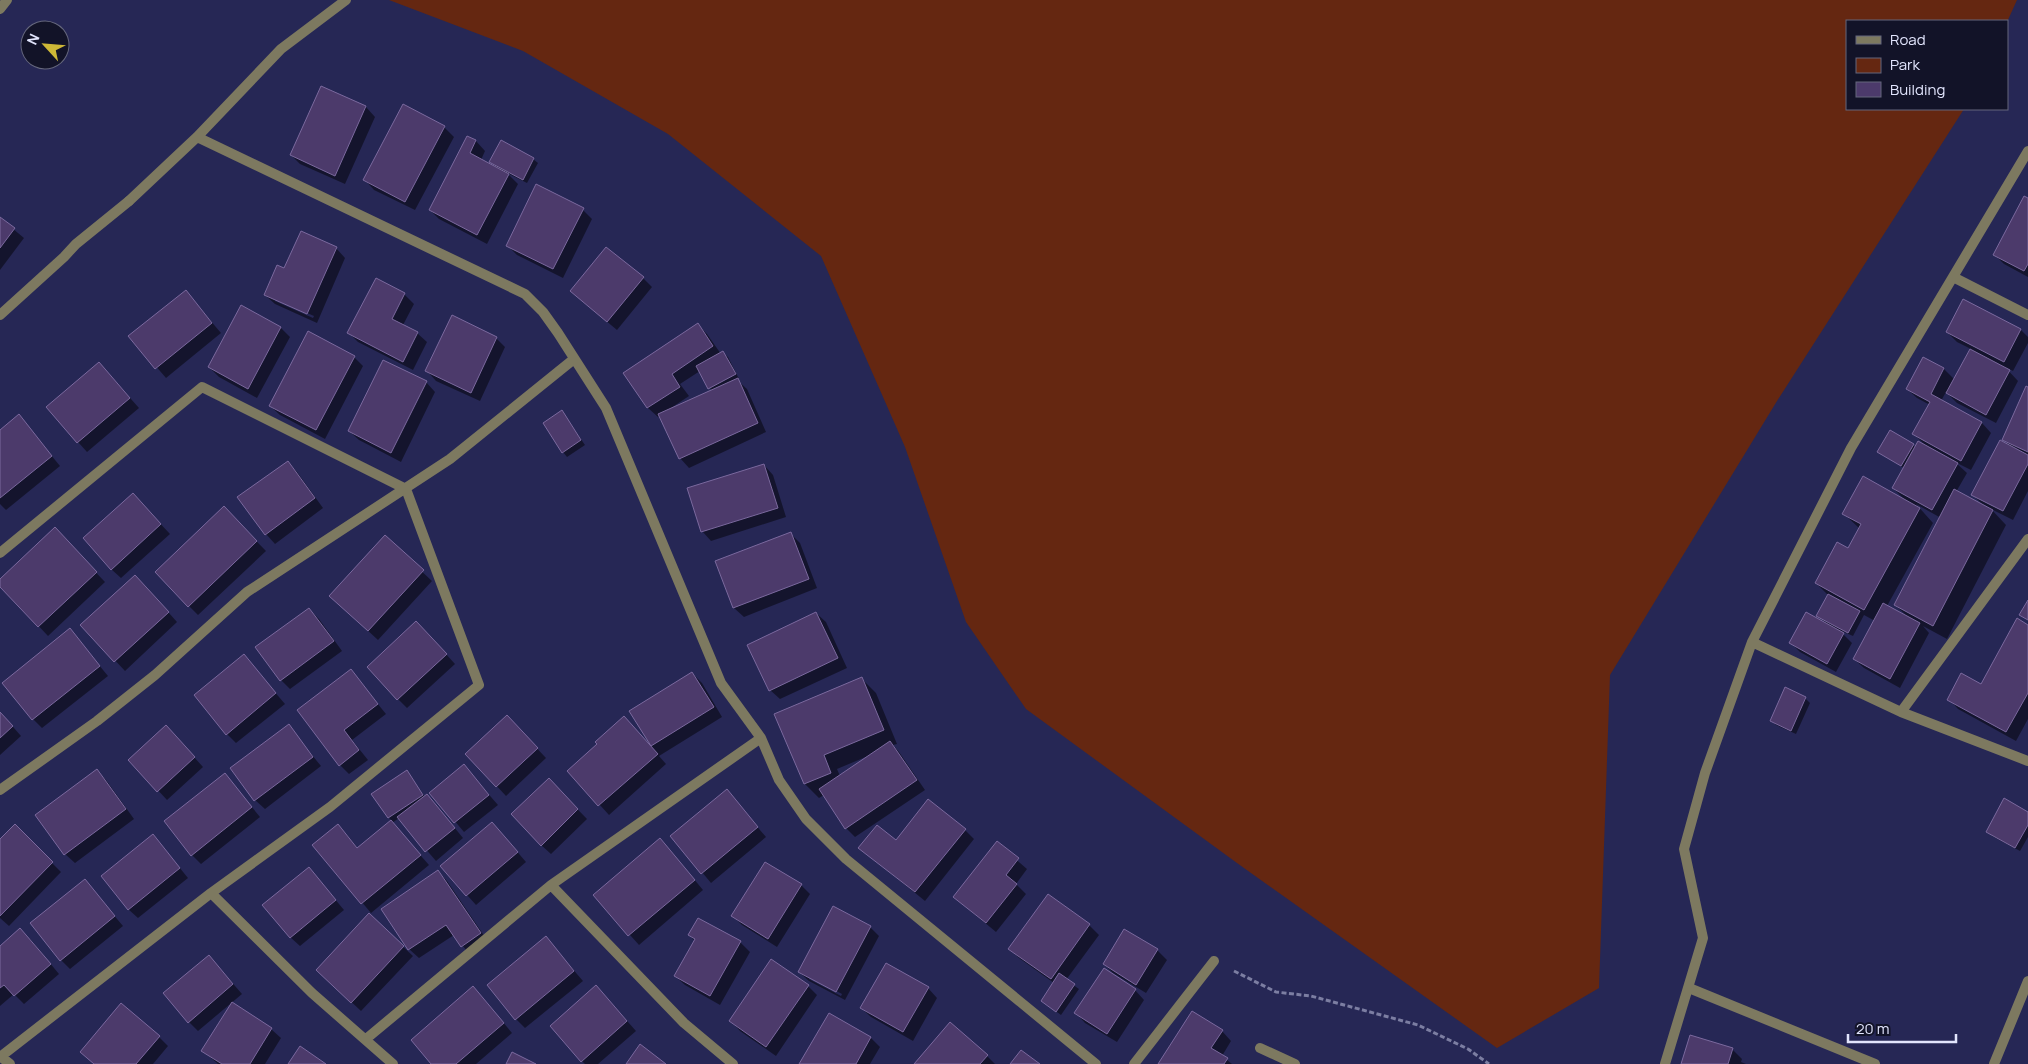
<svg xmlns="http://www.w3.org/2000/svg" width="2028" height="1064" font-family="Manrope,sans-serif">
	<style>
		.green { fill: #652711 }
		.shadow { fill: #0007; fill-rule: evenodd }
		.building { fill: #4c3a6b; stroke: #7b699e }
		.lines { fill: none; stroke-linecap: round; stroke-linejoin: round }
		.path { stroke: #7c7ea2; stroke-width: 3; stroke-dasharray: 5 2.5; stroke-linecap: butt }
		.minor { stroke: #7d7960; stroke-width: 10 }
		.tertiary { stroke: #7d7960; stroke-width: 10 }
	</style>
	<rect width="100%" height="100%" fill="#262755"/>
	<path class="green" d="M389,0H2017L2007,22L1847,21V109H1964L1777,401L1610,675L1599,988L1497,1048L1237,863L1026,709L966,622L905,447L821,256L668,134L523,51Z"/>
	<path class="shadow" d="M321,87L366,107L375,117L345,184L300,164L291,155Z
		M444,127L454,137L415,210L374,190L365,180Z
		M468,137L476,141L485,151L481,160L497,168L490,161L533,159L538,163L527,183L507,173L518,184L487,244L439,219L430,210Z
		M2028,200V277L2004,264L1995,255Z
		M583,210L592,219L563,278L517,255L507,245Z
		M0,218L24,238L0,270Z
		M336,248L345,258L317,323L275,304L265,295L285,270ZM275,299L314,316L313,318L275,301Z
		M643,278L652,287L617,330L581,300Z
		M376,279L404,294L414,304L403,325L417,333L427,342L413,370L358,342L349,333Z
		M186,292L221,333L166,378L130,336Z
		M242,307L281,328L290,337L257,398L219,377L209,367Z
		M697,324L707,334L721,354L723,353L728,357L739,379L737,380L747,389L766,432L689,468L680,458L660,415L658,417L648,408L625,373ZM700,371L712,391L671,408L689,396L680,384Z
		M2021,330L2028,337V343L2013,371L2005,367L2018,381L1996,423L1957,403L1946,392L1941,401L1982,423L1991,433L1971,470L1955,462L1967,473L1956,492L1983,505L1972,494L2011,447L2003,439L2028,388V491L2013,520L1991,509L2006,525L1947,639L1923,626L1929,633L1900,688L1864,668L1854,659L1875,621L1864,615L1853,636L1839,630L1852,643L1836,672L1800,652L1791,643L1826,623L1818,616L1829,596L1816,583L1848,550L1859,528L1844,514L1906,501L1893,488L1904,468L1879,452L1913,445L1915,447L1926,446L1914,434L1930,405L1917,398L1907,389L1924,358L1944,369L1955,380L1971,349L1957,342L1947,332ZM1916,504L1941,518L1895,605L1906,615L1887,606L1933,523Z
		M496,338L505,347L480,401L436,381L427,371Z
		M354,357L363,366L325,439L280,415L270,406Z
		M99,363L139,408L87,452L78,442Z
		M426,382L435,392L401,462L359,440L349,431Z
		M562,412L585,445L567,457L563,452Z
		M19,416L60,466L6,510L0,504V431Z
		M288,462L297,472L323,508L275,544L266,534Z
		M764,465L773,475L786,517L711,541L702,531Z
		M142,504L170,534L121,578L111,569Z
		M233,517L266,551L198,615L189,606Z
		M791,534L800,543L817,588L744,617L734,608L717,562Z
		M385,537L432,581L378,640L340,605Z
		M64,539L105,582L48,636L0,585V581Z
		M145,586L177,622L125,671L82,625Z
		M309,609L319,619L342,651L290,689L281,680Z
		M816,613L826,622L847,668L780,699L770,690Z
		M2028,626V719L2016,741L1958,709L1949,699L1981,686Z
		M70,630L108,676L42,728L33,719Z
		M426,632L455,664L407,708L398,699Z
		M244,656L285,704L236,743L227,734Z
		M351,671L386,714L352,740L368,760L349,774L340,765Z
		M692,673L702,683L722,717L659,756L666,764L609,815L569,771L651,745Z
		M862,679L876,693L897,744L893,745L899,752L925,790L855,837L846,828L824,795L819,798L805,784L775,715ZM868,756V757L840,776L837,769Z
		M1805,698L1810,703L1796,734L1776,725L1772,721Z
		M0,712L21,736L0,755Z
		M288,726L321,766L265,809L255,800Z
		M516,726L546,758L506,796L467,754Z
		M175,736L203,767L167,800L130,760Z
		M464,766L498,805L464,832L431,793Z
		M97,771L106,780L134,819L75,863L65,854Z
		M407,772L425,797L427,795L436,805L463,838L436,861L399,818L392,823L429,865L371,913L314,845L347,835L358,849L392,821L389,818Z
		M225,774L260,817L201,864L192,855Z
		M558,789L587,819L551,854L541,845Z
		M727,791L766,837L711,883L672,836Z
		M2028,813V837L2020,851L1992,836L1988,831Z
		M15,826L61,872L9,926L0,918V841Z
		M965,830L974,839L925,901L860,848Z
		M501,833L526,862L476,905L442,867Z
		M153,835L188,878L138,918L128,909Z
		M997,843L1027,869L1016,884L1026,894L996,932L954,897Z
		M669,849L703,890L639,945L595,896Z
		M309,868L344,910L300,946L290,937Z
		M438,871L447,881L489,943L471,956L454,935L419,958L409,949Z
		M85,881L123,926L70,969L61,960Z
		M801,885L810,894L777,947L742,925L733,916Z
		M1048,896L1089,925L1099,935L1066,980L1079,989L1061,1015L1042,1001L1054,983L1019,958L1010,949Z
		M369,915L413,956L361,1011L327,979Z
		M698,919L740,942L750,952L720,1005L685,985L675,976L695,941L689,935Z
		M870,927L879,936L845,1000L809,981L799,972ZM809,976L842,994L841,996L809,979Z
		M1125,930L1157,950L1167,960L1146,993L1113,973L1104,964Z
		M546,938L583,981L525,1028L516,1019Z
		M30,939L59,974L24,1004L14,994L0,1006V948Z
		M209,956L242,994L198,1031L189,1022Z
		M808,986L817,995L776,1056L740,1031L731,1021Z
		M928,988L937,998L913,1041L871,1017L861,1008Z
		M1135,990L1144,1000L1117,1042L1085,1023L1076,1013Z
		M605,996L636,1031L598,1064H585L582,1061Z
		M482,997L512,1033L476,1064H432Z
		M829,1014L871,1038L880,1047L870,1064H801Z
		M271,1029L281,1038L265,1064H218L203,1051Z
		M1222,1031L1231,1041L1222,1056L1232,1064H1160Z
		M1691,1036L1733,1050L1742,1059L1741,1062L1746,1064H1682Z
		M159,1037L168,1046L153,1064H94Z
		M987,1056L995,1064H916Z"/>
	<path class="building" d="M321,86L366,106L335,176L290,155Z
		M403,104L445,126L405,202L363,180Z
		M467,136L476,140L470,153L509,174L477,235L429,210Z
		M501,140L534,158L523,180L489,162Z
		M536,184L584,208L553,269L506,246Z
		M2024,196L2028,198V264L2024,271L1993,255Z
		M0,217L15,228L0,248Z
		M301,231L337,247L307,314L264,295L277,265L284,268Z
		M606,247L644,277L607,322L570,291Z
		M376,278L405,293L392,319L418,332L403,362L347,333Z
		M186,290L212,323L155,369L128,336Z
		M1963,299L2021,329L2004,362L1946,332Z
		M241,305L281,327L248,389L208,367Z
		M452,315L497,337L471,393L425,371Z
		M698,323L713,346L672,374L680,387L647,408L623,373Z
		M308,331L355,356L316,430L269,406Z
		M1970,349L2010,370L1986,415L1946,393Z
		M723,351L736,374L708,389L696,366Z
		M1923,357L1944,368L1931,394L1982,422L1961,461L1912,434L1930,402L1906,389Z
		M383,360L427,381L391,453L348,431Z
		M99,362L130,398L77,443L46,407Z
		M738,378L758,423L679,459L658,414Z
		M2026,386L2028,387V452L2002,440Z
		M562,410L581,440L562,453L543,423Z
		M19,414L52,456L0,498V430Z
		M1890,430L1914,444L1901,466L1877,452Z
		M2000,440L2028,455V464L2003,511L1971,495Z
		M1918,441L1958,463L1932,510L1892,488Z
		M288,461L315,498L265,535L237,497Z
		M764,464L778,508L701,532L687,488Z
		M1863,476L1920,508L1864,610L1815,583L1837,542L1848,548L1861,524L1842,514Z
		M1954,489L1993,510L1933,626L1894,605Z
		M133,493L161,524L111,570L83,538Z
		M224,506L257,541L188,607L155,572Z
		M55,527L97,572L38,627L0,587V579Z
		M791,532L809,579L733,608L715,561Z
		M385,535L424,570L368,631L329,596Z
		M135,575L169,612L114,662L80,625Z
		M1828,594L1860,611L1848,633L1816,616Z
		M2028,600V620L2019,615Z
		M1883,603L1920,623L1890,679L1853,659Z
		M309,608L334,641L280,681L255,647Z
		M816,612L838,658L769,691L747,645Z
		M1806,612L1844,633L1827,664L1789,643Z
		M2017,618L2028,625V693L2006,732L1947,700L1961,673L1981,684Z
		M416,621L447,654L397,700L367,667Z
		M70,628L100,666L32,720L2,683Z
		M244,654L276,693L226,735L194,695Z
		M351,669L378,704L344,730L359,750L339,766L297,710Z
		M692,672L714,707L651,746L629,711Z
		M862,677L884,730L824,755L831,773L804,784L774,714Z
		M1785,687L1806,697L1791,731L1770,721Z
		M0,712L13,726L0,738Z
		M507,715L538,748L496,787L465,754Z
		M624,716L658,754L598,806L567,771L597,744L595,742Z
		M289,724L313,757L254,801L230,768Z
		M166,725L195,757L157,792L128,760Z
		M890,741L917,780L845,829L819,789Z
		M464,764L489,795L454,823L429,793Z
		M97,769L126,809L64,855L35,815Z
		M407,770L423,795L388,818L371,794Z
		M225,773L252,807L191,856L164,821Z
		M549,778L578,809L541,846L511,814Z
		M727,789L758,827L701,874L670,836Z
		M427,794L455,828L425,852L397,817Z
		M2004,798L2028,812V825L2015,848L1986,832Z
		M928,799L966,829L915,892L858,848L877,825L896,840Z
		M391,820L421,855L361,904L312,845L338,824L357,848Z
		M492,822L518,852L466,896L440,866Z
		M15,824L53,862L0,916V839Z
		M153,834L180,868L128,910L101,876Z
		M660,838L695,880L628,936L593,895Z
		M997,841L1019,858L1006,875L1017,884L986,923L953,897Z
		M765,862L802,884L768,939L731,916Z
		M309,867L336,900L290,938L262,905Z
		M438,870L481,933L461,947L446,925L408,950L381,909Z
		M85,879L115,916L60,961L30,923Z
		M1048,894L1090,924L1051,979L1008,949Z
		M833,906L871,926L836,992L798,972Z
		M369,913L404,946L351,1003L316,970Z
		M698,918L741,941L710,996L674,976L695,939L688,935Z
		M20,928L51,964L14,996L4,985L0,988V946Z
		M1124,929L1158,949L1136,985L1103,964Z
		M546,936L574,971L515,1020L487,985Z
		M209,955L233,984L188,1023L163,993Z
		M771,959L809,985L766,1047L729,1021Z
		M886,963L929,987L903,1032L860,1008Z
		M1104,968L1136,989L1107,1034L1074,1013Z
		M1059,973L1075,984L1056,1012L1041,1001Z
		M596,985L627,1021L581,1062L550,1026Z
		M473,986L504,1023L456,1064H431L411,1040Z
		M232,1002L272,1028L250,1064H222L201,1051Z
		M121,1003L160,1036L136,1064H94L80,1052Z
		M1192,1011L1223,1030L1211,1048L1228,1058L1224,1064H1158Z
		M829,1013L871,1037L856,1064H799Z
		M950,1022L988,1055L980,1064H914Z
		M1690,1035L1733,1048L1728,1064H1681Z
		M640,1044L666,1064H626Z
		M300,1046L326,1064H288Z
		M1021,1050L1040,1064H1010Z
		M512,1052L536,1064H506Z"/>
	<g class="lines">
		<path class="path" d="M1234,971L1276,992L1311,996L1418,1025L1468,1049L1489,1064"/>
		<path class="minor" d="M0,9L7,0
			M197,137L525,294L543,312L558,333L606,408L721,683L761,738L779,780L806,819L846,859L1096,1064
			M129,201L197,137L281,49L346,0
			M1953,277L2028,315
			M0,553L202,387L406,489L479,685L330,807L211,893L0,1057
			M1752,642L1901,712L2028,761
			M1901,712L2028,539
			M0,790L97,721L155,675L247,592L450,459L574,359
			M551,885L684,1023L733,1064
			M211,893L312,993L393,1064
			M1689,988L1875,1064
			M366,1039L551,885L761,738
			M1260,1048L1295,1064
			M0,1056L10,1064
			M1134,1064L1214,961
			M1665,1064L1703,938L1684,849L1705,773L1752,642L1851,448L2028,151
			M1994,1064L2028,981"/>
		<path class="tertiary" d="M0,315L64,257L76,244L129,201"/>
	</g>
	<rect x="1846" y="20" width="162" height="90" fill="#121328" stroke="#65677d"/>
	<rect x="1856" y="36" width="25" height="8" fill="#7d7960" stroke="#65677d"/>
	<text x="1890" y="45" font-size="15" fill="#e2e5fd">Road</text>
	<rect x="1856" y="58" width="25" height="15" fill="#652711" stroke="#65677d"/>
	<text x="1890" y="70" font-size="15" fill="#e2e5fd">Park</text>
	<rect x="1856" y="82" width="25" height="15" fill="#4c3a6b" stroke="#65677d"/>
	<text x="1890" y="95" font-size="15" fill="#e2e5fd">Building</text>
	<g transform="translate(45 45) rotate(296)"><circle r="24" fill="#121328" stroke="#65677d"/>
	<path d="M0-4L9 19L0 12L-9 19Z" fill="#ceb837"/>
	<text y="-8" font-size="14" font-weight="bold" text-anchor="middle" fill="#e2e5fd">N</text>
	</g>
	<path d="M1848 1034v8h108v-8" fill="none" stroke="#e2e5fd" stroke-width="2.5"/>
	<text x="1856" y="1034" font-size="15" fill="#e2e5fd" stroke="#121328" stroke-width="4" paint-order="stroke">20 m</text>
</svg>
